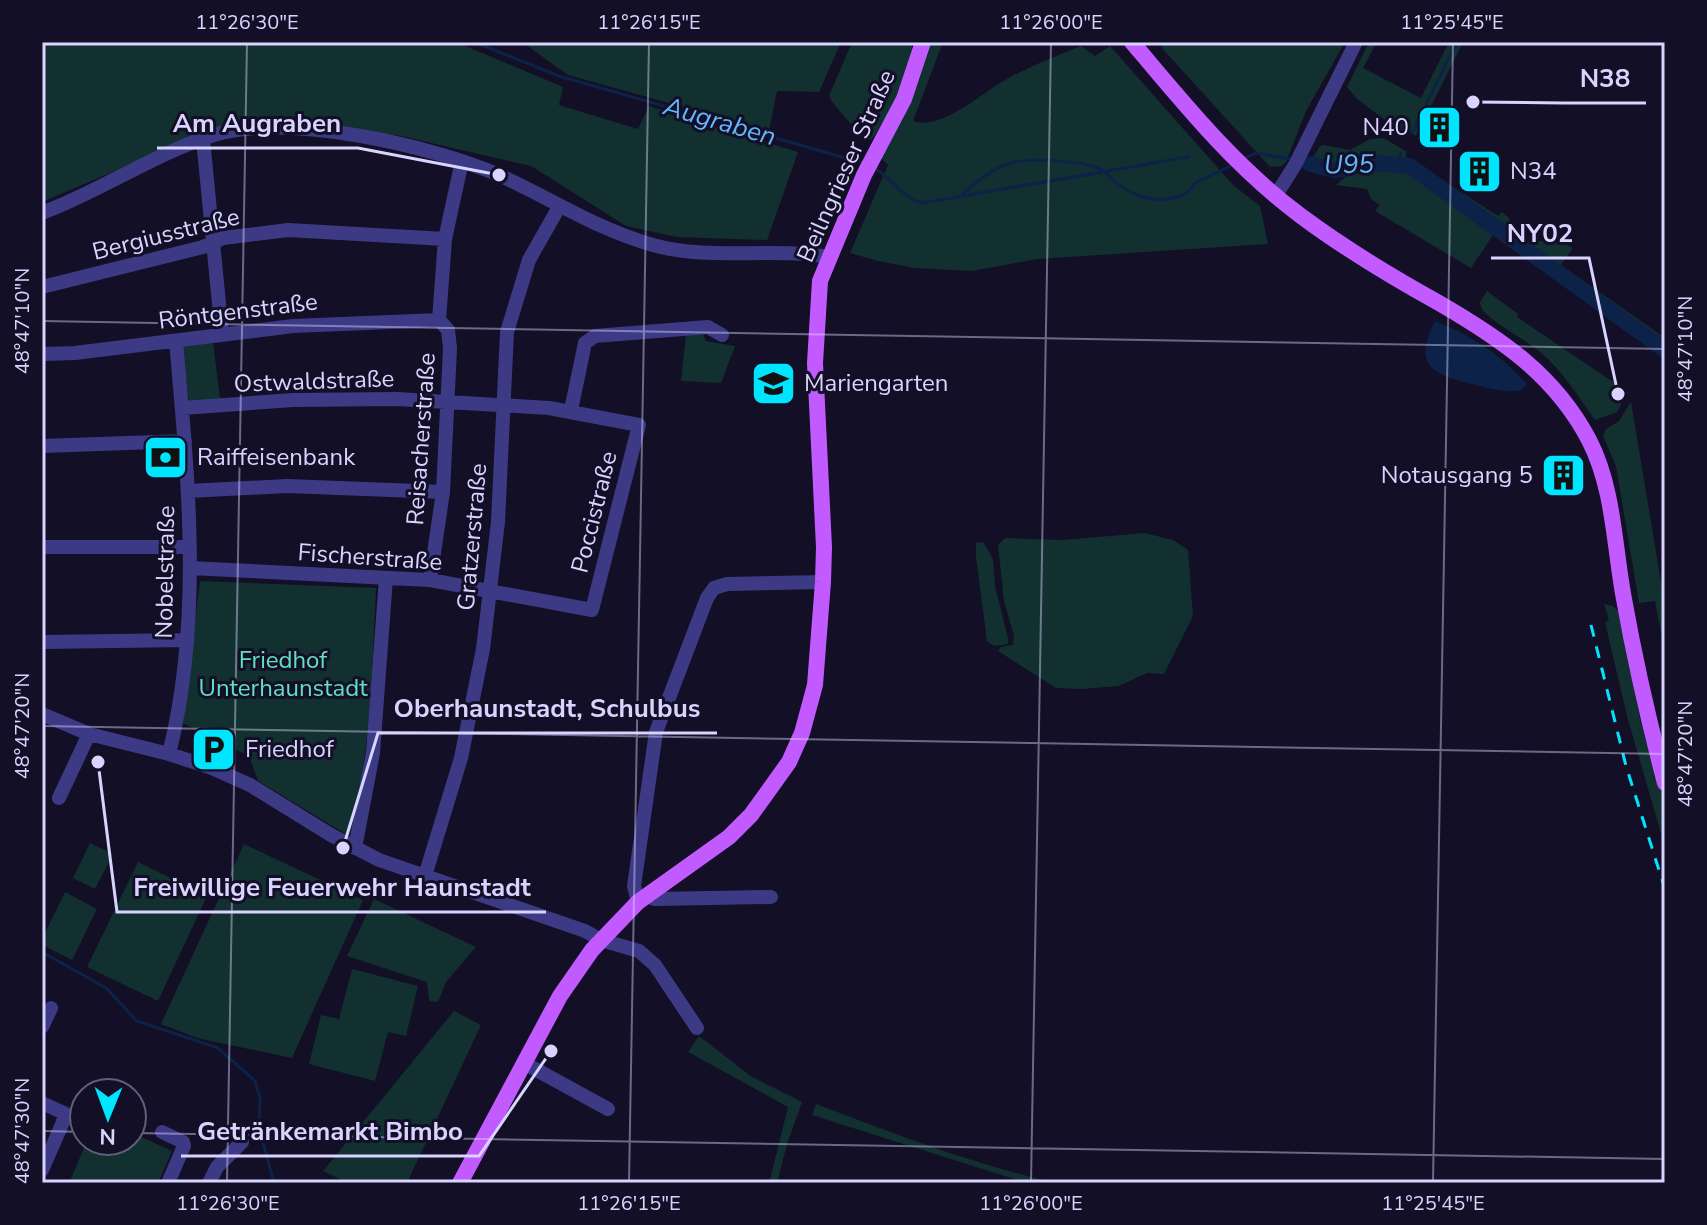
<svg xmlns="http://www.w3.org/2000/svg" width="1707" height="1225" font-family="'Nunito Sans',sans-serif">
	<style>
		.green { fill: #12302f }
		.water { fill: #0c2248 }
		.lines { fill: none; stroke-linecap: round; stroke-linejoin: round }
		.stream { stroke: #0c2248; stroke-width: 3 }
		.river { stroke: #0c2248; stroke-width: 16 }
		.minor { stroke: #3d3a85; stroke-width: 14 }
		.major { stroke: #c25bff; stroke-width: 16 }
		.rail { stroke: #00e5ff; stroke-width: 3; stroke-dasharray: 12 10; stroke-linecap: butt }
		.ticks { fill: none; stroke: #d9d4ff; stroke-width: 2; stroke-opacity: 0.45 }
		.labels { text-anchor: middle; stroke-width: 6; stroke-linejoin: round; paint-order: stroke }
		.poi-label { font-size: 24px; fill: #d9d4ff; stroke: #130f26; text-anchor: start }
		.street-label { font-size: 24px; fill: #d9d4ff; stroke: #130f26 }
		.park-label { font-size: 24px; fill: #5fe0c0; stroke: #130f26 }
		.water-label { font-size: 26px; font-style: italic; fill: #62b6ff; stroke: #130f26 }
		.leader { fill: none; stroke: #d9d4ff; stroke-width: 3 }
		.callout-dot { fill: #d9d4ff; stroke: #130f26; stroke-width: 3 }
		.callout-label { font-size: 26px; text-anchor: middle; font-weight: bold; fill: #d9d4ff; stroke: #130f26; stroke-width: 6; stroke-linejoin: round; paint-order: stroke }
		.neatline { fill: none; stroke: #d9d4ff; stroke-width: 3 }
		.ticks-label { font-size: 20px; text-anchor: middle; fill: #d9d4ff }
	</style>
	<rect width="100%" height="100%" fill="#130f26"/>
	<path class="green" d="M42,42H456L563,87L559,105L638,129L649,106L798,152L767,240L677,237L626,226L531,166L401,136L301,123L215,128L42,202Z
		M522,42H841L819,92L777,91L769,131L568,75Z
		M852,42H912C914,74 890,109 875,136L870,140C862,137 833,106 829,96Z
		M928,42H943L913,121C943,131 982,92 1007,79C1030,66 1056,56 1081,46L1095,56L1110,46L1233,185L1260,206L1268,244L1037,259L972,271L914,268L878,261L850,253L888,165L880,157Z
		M1166,42H1345L1306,111L1286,162L1282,166L1270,167L1161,47Z
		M1369,42H1377L1363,68L1421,98L1449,42H1463L1416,136L1409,132H1401L1357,99L1347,87Z
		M1384,138L1407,152L1405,156L1498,216L1502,212L1509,218L1510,228L1501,240L1493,235L1471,268L1375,211L1380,205L1371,199L1367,189L1336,185L1363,162L1333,168L1310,162L1320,146L1324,145L1350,150L1370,139Z
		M1536,241H1557L1573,248L1561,265L1665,338V357L1522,256Z
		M1487,291L1518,314L1517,317L1628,392L1617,412L1595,420C1577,395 1563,371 1539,351C1521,337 1498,326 1482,310L1480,302Z
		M686,334H703L706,341L735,346L721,383L681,381Z
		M213,343L220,399L189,402L182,346Z
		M1631,402L1665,606V654L1655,601L1639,603L1616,466L1603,436L1606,429L1619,421Z
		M1145,533L1173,540L1188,550L1193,616L1164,674L1147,673L1119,686L1081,689L1056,688L998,651L1001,647L1013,645L1014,636L1004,601L998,545L1005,538L1063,540Z
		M983,542L993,559L995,586L1008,638V644L994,646L987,641L976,557V543Z
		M200,581L376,588C372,671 371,756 349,836L258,781L249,756L183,723Z
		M1604,604L1613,606L1619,612L1640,719L1665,804V847L1627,716L1605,622L1609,620Z
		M90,843L113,854L95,889L73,878Z
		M244,844L363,900L292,1058L197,1038L161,1024Z
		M138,862L207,896L158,1001L87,967Z
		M65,892L97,909L72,960L42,945V939Z
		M374,899L476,947L446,982L438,1002L429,1001L427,982L347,956Z
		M352,969L418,986L406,1036L388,1032L375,1081L309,1064L321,1015L339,1019Z
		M454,1011L481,1025L407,1183H348L323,1171Z
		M699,1036L752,1077L802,1102L787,1144L777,1183H769L788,1107L688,1052Z
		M816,1104C896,1134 974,1165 1057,1183L1020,1181L812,1115Z
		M132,1133L172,1151L158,1183H69L87,1141H132Z"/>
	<path class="water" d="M1435,321C1470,334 1502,356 1527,384L1522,390C1505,394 1489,388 1472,384C1431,375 1413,364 1435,321Z"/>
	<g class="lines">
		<path class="stream" d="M474,42L559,76L863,163
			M1412,133L1457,42
			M1245,158L1256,153L1291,159
			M1303,162L1334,170L1349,168L1365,162L1410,166L1505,234
			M1397,163L1401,153
			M874,168C892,177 902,199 923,203L1188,157
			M959,197C973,184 992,168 1011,163C1031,157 1079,161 1098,168C1104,170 1108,176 1113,180C1130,195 1154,204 1176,197C1185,195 1191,191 1195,183L1235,164
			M1526,250L1665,350
			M42,952L106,988L137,1021L218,1048L255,1081L260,1098L259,1127L274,1183"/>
		<path class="river" d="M1310,164L1334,170L1349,168L1365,162L1410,166L1665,350"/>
		<path class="minor" d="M203,139L222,334
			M1276,195L1295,165L1356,42
			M42,213C101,191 153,154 214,135C288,113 429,145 499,175C550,198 598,230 653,245C710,261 771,247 829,257
			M42,287L203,247L223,238L288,230L445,239
			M42,354L75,353L293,326L439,320
			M182,408L293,400L397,399L549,408L639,425L592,610L430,580L190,568
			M571,410L585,343L595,336L708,327L722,335
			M42,446L185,441
			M188,491L287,486L443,492
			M42,547H190
			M430,580L443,492L450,348L448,330L439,320L445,239L462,161
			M42,642L187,640
			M42,714L89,734L169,754L212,768L250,785L331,835L379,860L585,931L601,940L639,951L655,965L697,1028
			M169,754C203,619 188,478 176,341
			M59,798L89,734
			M355,848L373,753L386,578
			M425,876L461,758L483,649L498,522L507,332L529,260L559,207
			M646,896L655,899L771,897
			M638,902L634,886L656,732L707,598L714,588L727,584L823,582
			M42,1027L51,1008
			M524,1063L608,1109
			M42,1103L64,1113L63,1122L42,1170
			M162,1132L183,1142L184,1146L168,1183
			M209,1183L217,1167L242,1142"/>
		<path class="major" d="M1132,42C1184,104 1235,167 1301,216C1344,248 1392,277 1439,303C1501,339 1555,375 1589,440C1614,488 1614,546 1624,599C1635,661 1649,722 1665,783
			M460,1183L560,996L592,950L638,902L729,837L751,815L789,762L802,733L815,685L823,582L824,547L815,363L820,281L864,175L904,99L923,42"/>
		<path class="rail" d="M1591,625L1626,766L1665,889"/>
	</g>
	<path class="ticks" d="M42,321L1665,349M42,726L1665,754M42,1131L84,1132M132,1133L1665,1159M227,1183L247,42M629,1183L649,42M1031,1183L1051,42M1433,1183L1453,42"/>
	<defs>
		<symbol id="building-square" viewBox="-11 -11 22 22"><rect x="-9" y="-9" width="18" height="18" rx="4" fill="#00e5ff" stroke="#130f26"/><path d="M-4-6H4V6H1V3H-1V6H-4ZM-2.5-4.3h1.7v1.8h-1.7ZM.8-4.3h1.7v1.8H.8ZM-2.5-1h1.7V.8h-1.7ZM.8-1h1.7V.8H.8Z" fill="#111"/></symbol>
		<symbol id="school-square" viewBox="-11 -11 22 22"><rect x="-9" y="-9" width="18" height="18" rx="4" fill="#00e5ff" stroke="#130f26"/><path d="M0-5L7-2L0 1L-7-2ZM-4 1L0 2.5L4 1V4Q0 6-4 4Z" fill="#111"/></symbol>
		<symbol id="bank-square" viewBox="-11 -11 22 22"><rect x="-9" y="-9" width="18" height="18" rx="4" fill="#00e5ff" stroke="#130f26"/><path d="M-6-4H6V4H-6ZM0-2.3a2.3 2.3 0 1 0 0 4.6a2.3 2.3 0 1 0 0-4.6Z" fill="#111"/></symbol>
		<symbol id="parking-square" viewBox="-11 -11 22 22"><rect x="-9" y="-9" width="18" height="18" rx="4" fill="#00e5ff" stroke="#130f26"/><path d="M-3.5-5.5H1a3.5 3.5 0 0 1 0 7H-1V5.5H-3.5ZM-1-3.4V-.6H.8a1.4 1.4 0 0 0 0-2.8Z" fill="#111"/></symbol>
	</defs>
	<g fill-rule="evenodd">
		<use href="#building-square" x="1414" y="102" width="51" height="51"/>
		<use href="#building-square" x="1454" y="146" width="51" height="51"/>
		<use href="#school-square" x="748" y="358" width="51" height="51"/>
		<use href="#bank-square" x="140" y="432" width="51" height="51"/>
		<use href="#building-square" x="1538" y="450" width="51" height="51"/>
		<use href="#parking-square" x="188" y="724" width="51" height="51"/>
	</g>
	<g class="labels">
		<g class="poi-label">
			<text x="1409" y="135" text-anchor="end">N40</text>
			<text x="1510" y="179">N34</text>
			<text x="804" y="391">Mariengarten</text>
			<text x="197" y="465">Raiffeisenbank</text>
			<text x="1533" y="483" text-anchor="end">Notausgang 5</text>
			<text x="245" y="757">Friedhof</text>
		</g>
		<g class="street-label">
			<text transform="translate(846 166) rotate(-66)" y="8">Beilngrieser Straße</text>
			<text transform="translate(166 234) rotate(-14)" y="8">Bergiusstraße</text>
			<text transform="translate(238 311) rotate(-7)" y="8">Röntgenstraße</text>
			<text transform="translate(314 381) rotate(-2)" y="8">Ostwaldstraße</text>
			<text transform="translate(421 439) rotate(-86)" y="8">Reisacherstraße</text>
			<text transform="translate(594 512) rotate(-76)" y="8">Poccistraße</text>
			<text transform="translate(472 537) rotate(-85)" y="8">Gratzerstraße</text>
			<text transform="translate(370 557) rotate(4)" y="8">Fischerstraße</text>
			<text transform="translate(165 572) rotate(-89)" y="8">Nobelstraße</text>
		</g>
		<g class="park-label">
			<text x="283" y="668">Friedhof<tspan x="283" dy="28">Unterhaunstadt</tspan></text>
		</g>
		<g class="water-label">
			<text transform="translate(720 121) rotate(16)" y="9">Augraben</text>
			<text transform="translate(1349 164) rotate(-1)" y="9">U95</text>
		</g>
	</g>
	<path class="leader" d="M1473 102L1563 103H1646M499 175L358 148H157M1618 394L1589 258H1491M343 848L378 733H717M98 762L117 912H546M551 1051L479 1156H181"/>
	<g class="callout-dot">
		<circle cx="1473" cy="102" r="8"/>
		<circle cx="499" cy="175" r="8"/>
		<circle cx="1618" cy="394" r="8"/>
		<circle cx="343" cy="848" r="8"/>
		<circle cx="98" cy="762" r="8"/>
		<circle cx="551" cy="1051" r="8"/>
	</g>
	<g class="callout-label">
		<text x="1605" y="87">N38</text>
		<text x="257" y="132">Am Augraben</text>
		<text x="1540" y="242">NY02</text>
		<text x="547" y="717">Oberhaunstadt, Schulbus</text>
		<text x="332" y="896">Freiwillige Feuerwehr Haunstadt</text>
		<text x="330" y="1140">Getränkemarkt Bimbo</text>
	</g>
	<rect width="1707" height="1225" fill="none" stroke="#130f26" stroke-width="88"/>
	<g transform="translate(108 1117) rotate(181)"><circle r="38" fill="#130f26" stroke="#625e7d" stroke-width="2"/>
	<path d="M0-6L14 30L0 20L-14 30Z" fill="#00e5ff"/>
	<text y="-12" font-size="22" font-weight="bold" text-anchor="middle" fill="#d9d4ff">N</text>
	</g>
	<rect x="44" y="44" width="1619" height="1137" class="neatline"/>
	<g class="ticks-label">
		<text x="247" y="29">11°26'30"E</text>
		<text x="649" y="29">11°26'15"E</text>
		<text x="1051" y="29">11°26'00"E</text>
		<text x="1452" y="29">11°25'45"E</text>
		<text transform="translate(22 321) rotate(-90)" y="7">48°47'10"N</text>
		<text transform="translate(1685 349) rotate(-90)" y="7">48°47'10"N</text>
		<text transform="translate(22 726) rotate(-90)" y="7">48°47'20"N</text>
		<text transform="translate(1685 754) rotate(-90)" y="7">48°47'20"N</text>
		<text transform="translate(22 1131) rotate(-90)" y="7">48°47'30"N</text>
		<text x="228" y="1210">11°26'30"E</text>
		<text x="629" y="1210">11°26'15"E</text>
		<text x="1031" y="1210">11°26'00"E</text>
		<text x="1433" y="1210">11°25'45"E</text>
	</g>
</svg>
